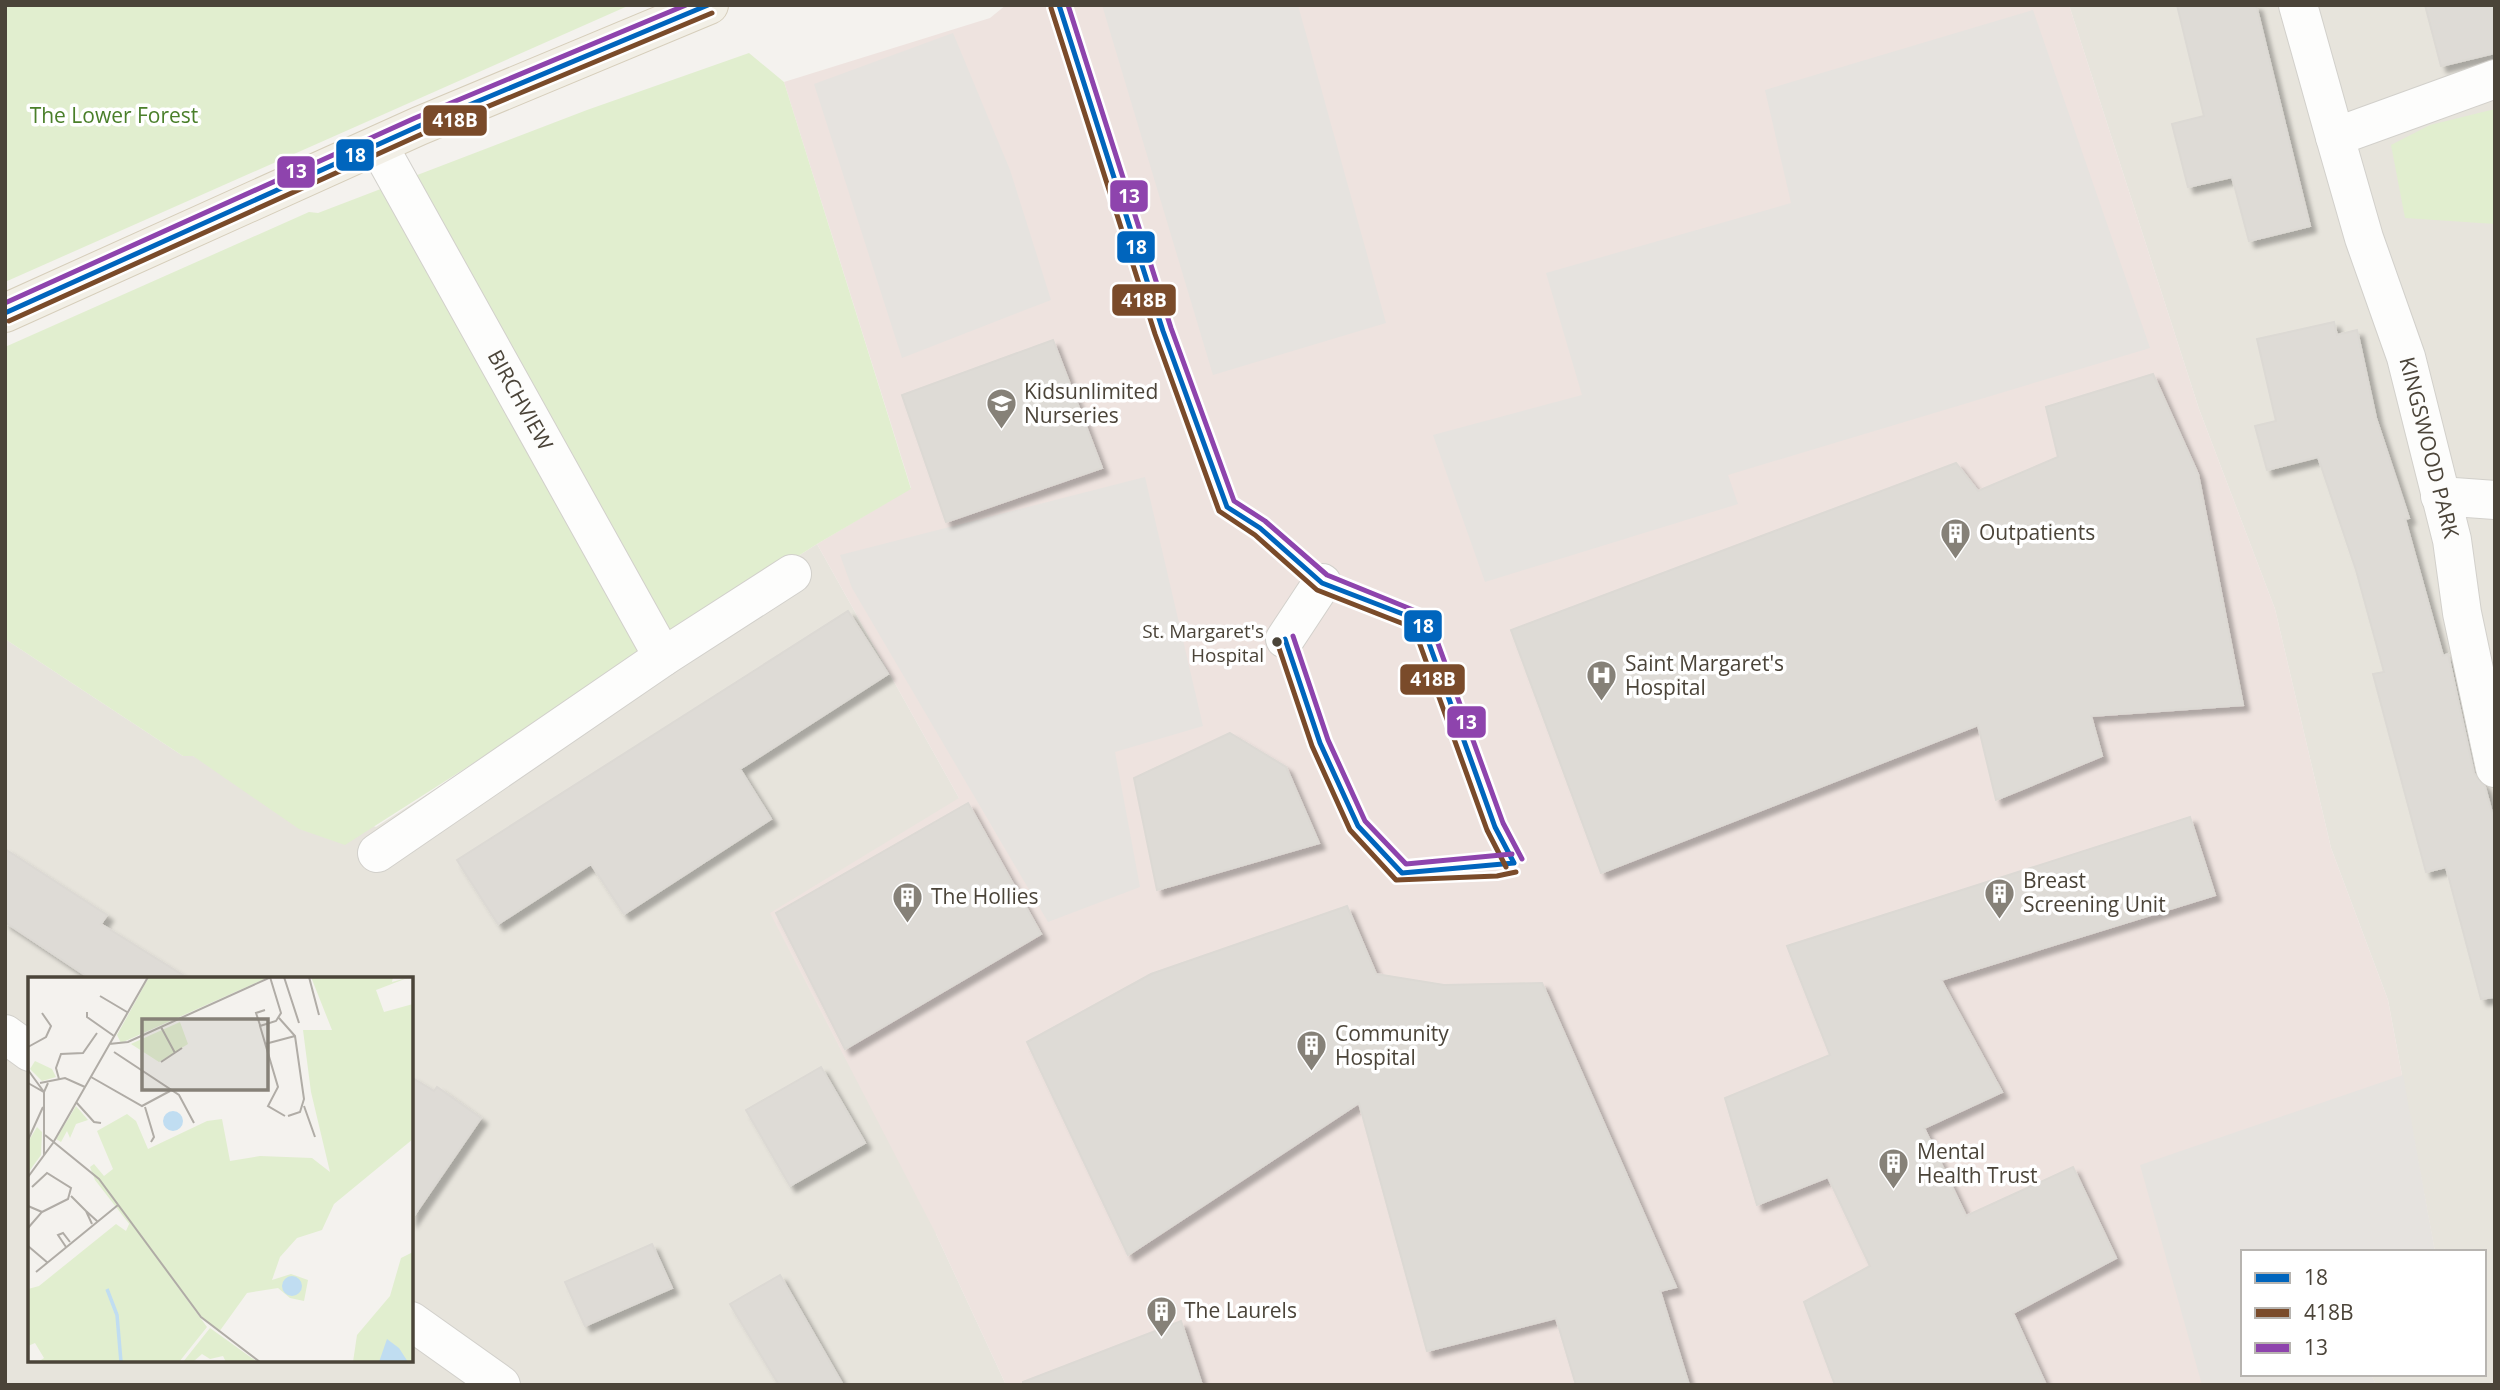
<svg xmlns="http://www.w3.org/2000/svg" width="2500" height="1390" font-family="'Open Sans',sans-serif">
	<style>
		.residential { fill: #e7e4dc; fill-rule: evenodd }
		.medical { fill: #eee3df }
		.green { fill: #e1eecf }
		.parking { fill: #e6e3df }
		.building { fill: #dedbd6; stroke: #dcd9d4; stroke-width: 2; filter: url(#shadow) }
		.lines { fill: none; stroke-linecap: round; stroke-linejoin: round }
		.minor-casing { stroke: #d2d0cb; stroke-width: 40 }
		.major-casing { stroke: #d6cebb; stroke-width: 40 }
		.minor { stroke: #fdfdfc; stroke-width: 38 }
		.major { stroke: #f2efe6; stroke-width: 38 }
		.bus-1-casing { stroke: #fff; stroke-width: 10 }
		.bus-2-casing { stroke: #fff; stroke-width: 10 }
		.bus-3-casing { stroke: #fff; stroke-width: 10 }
		.bus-1 { stroke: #0065bd; stroke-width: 5 }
		.bus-2 { stroke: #7a4b2a; stroke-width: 5 }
		.bus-3 { stroke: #8e44ad; stroke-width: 5 }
		.bus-dot { fill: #4b4439; stroke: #fff; stroke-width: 2.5 }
		.labels { text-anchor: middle; stroke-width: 7; stroke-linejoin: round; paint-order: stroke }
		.bus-label { font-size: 19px; fill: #4b4439; stroke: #fff; text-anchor: end }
		.park-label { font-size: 21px; fill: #4a7f2a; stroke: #fff }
		.poi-label { font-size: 21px; fill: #4b4439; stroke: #fff; text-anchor: start }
		.street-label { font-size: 21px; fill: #4b4439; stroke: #fff }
		.inset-river { fill: none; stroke: #c0ddf1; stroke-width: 3.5 }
		.inset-road { fill: none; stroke: #b0aca6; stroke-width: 2 }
		.view { fill: #868178; fill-opacity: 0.15; stroke: #868178; stroke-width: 3.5 }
		.inset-edge { fill: none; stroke: #4b4439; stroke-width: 3.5 }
		.line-badge { stroke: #fff; stroke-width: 2.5 }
		.badge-label { font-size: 19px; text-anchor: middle; font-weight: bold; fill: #fff }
	</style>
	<defs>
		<filter id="shadow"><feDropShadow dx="6" dy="6" stdDeviation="2" flood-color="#0004"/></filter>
	</defs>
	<rect width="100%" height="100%" fill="#f4f2ee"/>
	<path class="residential" d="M2069,5H2495V1385H2376L2371,1374H2484V1252H2435L2388,1000L2331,848L2275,609L2199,409Z
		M817,544L959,798L936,1234L1006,1385H5V639L183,756H193L376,827ZM30,979H411V1360H30Z"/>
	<path class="medical" d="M1006,5H2069L2199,409L2275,609L2331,848L2388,1000L2435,1252H2243V1374H2371L2376,1385H1006L936,1234L770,913L959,798L817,544L911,488L784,82L990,18Z"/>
	<path class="green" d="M5,5H630L5,282Z
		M749,53L784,82L911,489L817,544L345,845L299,829L193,756H183L5,639V347L309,212L318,213L587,110Z
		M2495,109V224L2405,218L2391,145L2430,125Z"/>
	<path class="parking" d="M1102,5H1298L1386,323L1213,375Z
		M2033,10L2150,348L1728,475L1738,504L1485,582L1433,435L1582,395L1546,273L1791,203L1765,90Z
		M953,33L1010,170L1051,300L902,358L814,84Z
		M1145,477L1203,726L1115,752L1140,887L1048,922L852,588L840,555Z
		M2403,1075L2435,1252H2243V1374H2371L2376,1385H2202L2140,1165Z"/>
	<path class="building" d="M2177,5H2256L2310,226L2249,241L2232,177L2188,187L2172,124L2204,116Z
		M2425,5H2495V53L2441,66Z
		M2334,322L2337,335L2357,330L2376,418L2409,518L2405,519L2443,656L2448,654L2474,773L2485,787L2495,824V997L2481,999L2446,867L2426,872L2373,674L2384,672L2356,570L2318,457L2267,470L2255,426L2276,421L2257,339Z
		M1053,340L1102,468L946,522L902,395Z
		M2153,374L2198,474L2243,705L2091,716L2102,756L1996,800L1978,725L1601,873L1511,630L1956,463L1978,491L2058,457L2046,407Z
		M848,611L888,674L740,769L771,819L624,914L591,864L498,924L457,860Z
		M1230,733L1286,767L1319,843L1157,890L1134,778Z
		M968,803L1041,934L845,1049L776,913Z
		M2190,817L2215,895L1941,980L2002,1092L1924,1128L1966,1216L2073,1167L2116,1258L2013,1313L2046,1385H1835L1804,1302L1870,1266L1828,1177L1757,1205L1725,1098L1830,1055L1787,946Z
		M5,849L107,915L101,924L189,979H91L5,922Z
		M1347,906L1376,974L1444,985L1542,983L1676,1287L1660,1291L1689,1385H1576L1556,1318L1427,1351L1359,1103L1128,1255L1027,1042L1151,974Z
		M821,1067L865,1143L790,1186L746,1110Z
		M411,1077L434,1091L437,1087L481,1118L411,1220Z
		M652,1244L672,1288L585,1326L565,1282Z
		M780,1275L843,1385H779L730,1304Z
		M1181,1321L1202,1385H1023V1382Z"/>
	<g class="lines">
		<defs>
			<g id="minor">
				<path d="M2298,5L2335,137"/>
				<path id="s1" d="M2495,79L2335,137L2364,238L2406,357L2452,540L2462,613L2495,768"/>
				<path id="s2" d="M378,145L663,657"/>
				<path d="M2440,496L2495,500"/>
				<path d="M1285,639L1322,583"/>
				<path d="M377,853L663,657L792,574"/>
				<path d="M5,1034L30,1052"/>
				<path d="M411,1321L501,1385"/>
			</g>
			<path id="major" d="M5,313L419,126L709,5"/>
		</defs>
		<use href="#minor" class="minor-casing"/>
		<use href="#major" class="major-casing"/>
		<use href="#minor" class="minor"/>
		<use href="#major" class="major"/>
		<defs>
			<path id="bus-1" d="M1059,5L1163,331L1227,507L1260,528L1322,583L1421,621L1495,827L1514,863
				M5,313L419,126L708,5
				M1285,639L1320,743L1358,826L1402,873L1514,863"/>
			<path id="bus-2" d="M1051,8L1155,334L1219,511L1255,535L1317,590L1414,628L1487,830L1506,867
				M9,321L422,134L712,13
				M1277,642L1312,746L1350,830L1396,880L1497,876L1516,872"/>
			<path id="bus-3" d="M1068,5L1171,328L1234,501L1265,521L1327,575L1428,616L1503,823L1522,859
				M5,303L415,118L686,5
				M1293,636L1328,740L1365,821L1406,864L1512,854"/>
		</defs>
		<use href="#bus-1" class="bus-1-casing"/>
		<use href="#bus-2" class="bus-2-casing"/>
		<use href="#bus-3" class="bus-3-casing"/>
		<use href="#bus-1" class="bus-1"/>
		<use href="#bus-2" class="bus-2"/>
		<use href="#bus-3" class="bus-3"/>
	</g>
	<defs>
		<symbol id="school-pin" viewBox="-11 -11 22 30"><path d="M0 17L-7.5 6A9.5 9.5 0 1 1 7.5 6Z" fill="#868178" stroke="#fff"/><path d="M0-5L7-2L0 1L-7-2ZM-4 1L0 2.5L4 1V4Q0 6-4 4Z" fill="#fff"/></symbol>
		<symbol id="building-pin" viewBox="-11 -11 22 30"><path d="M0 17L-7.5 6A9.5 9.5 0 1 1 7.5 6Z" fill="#868178" stroke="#fff"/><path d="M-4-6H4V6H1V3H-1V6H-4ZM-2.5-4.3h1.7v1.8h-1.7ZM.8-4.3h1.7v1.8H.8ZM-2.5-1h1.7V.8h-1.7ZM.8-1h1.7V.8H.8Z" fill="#fff"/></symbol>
		<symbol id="hospital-pin" viewBox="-11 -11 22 30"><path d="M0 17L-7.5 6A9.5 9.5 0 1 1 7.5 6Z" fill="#868178" stroke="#fff"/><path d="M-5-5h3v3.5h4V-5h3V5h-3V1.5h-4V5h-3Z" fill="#fff"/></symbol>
	</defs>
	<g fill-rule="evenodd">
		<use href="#school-pin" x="984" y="386" width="35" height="47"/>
		<use href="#building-pin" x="1938" y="516" width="35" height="47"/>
		<use href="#hospital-pin" x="1584" y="658" width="35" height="47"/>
		<use href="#building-pin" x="1982" y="876" width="35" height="47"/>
		<use href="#building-pin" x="890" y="880" width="35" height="47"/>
		<use href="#building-pin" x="1294" y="1028" width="35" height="47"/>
		<use href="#building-pin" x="1876" y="1146" width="35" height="47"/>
		<use href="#building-pin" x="1144" y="1294" width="35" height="47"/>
	</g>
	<circle class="bus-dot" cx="1277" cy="642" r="6"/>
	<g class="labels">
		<g class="bus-label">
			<text x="1264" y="638">St. Margaret's<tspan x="1264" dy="24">Hospital</tspan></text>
		</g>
		<g class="park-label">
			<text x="114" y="123">The Lower Forest</text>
		</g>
		<g class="poi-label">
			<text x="1024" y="399">Kidsunlimited<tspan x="1024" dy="24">Nurseries</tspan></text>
			<text x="1979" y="540">Outpatients</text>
			<text x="1625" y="671">Saint Margaret's<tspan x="1625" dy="24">Hospital</tspan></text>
			<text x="2023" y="888">Breast<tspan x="2023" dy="24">Screening Unit</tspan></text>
			<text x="931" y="904">The Hollies</text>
			<text x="1335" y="1041">Community<tspan x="1335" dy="24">Hospital</tspan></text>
			<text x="1917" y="1159">Mental<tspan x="1917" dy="24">Health Trust</tspan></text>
			<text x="1184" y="1318">The Laurels</text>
		</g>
		<g class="street-label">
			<text dy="7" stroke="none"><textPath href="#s2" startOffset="292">BIRCHVIEW</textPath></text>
			<text dy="7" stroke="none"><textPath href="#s1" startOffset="495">KINGSWOOD PARK</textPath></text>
		</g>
	</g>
	<g transform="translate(28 977)">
		<rect width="385" height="385" fill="#f4f2ee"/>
		<path d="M121,0H241L93,66L89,58ZM283,0H365L364,5L382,0L348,13L356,35L385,27V162L306,227L294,253L269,261L252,280L244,303L263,297L280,303L276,324L262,321L250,311L219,316L191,355L173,339L67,203L62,190L66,187L76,199L85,192L69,154L99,137L108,144L120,172L179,144L194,142L202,184L232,179L284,181L302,195L283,115L275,53H304ZM152,45L160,67L131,85L103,67L87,74ZM7,84L24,92L28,100L14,104L2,92ZM48,129L60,143L48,147L42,161L39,154L33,165L28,162ZM9,150L14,155L13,178L0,196V165ZM102,245L179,350L151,385H10L16,381L7,366L0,369V312L11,309L88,247L98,254ZM385,275V385H325L329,358L362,319L373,281ZM182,351L221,379L230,385H198L195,379L182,382L174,377L166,384L155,385Z" fill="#e1eecf"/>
		<path d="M135 144a10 10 0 1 1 20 0a10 10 0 1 1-20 0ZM254 309a10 10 0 1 1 20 0a10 10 0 1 1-20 0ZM359,362L371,371L380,385H351Z" fill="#c0ddf1"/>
		<path class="inset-river" d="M79,312L89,338L93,385"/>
		<path class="inset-road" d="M242,0L253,36L248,44L232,49L250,110L240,129L257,139M256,0L271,46M281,0L291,38M72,19L99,35M59,35V40L86,59M251,41L267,59L276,122L272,135L260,139M232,48L228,36L237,33M133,50L147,76M81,67L100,65L243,0M237,67L267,59M0,70L18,60L23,49L14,36M86,75L151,118L166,146M133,85L154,71M0,93L16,115V178M63,100L114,129L142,114M31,102L28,91L33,77L55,76L69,56M0,106L16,115L20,106M12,106L37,101L57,110M48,125L66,145L73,146M276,129L287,160M117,130L126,160L123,165M17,158L71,202L173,340L232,385M0,163L15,130M0,200L25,166L120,0M4,210L19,196L43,211L40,222L14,235M43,219L58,234M64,247L58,234L69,244M0,251L14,235L0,229M0,269L20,286M38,270L30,258L35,256L42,265M8,295L90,228"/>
		<path class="view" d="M114,42H240V113H114Z"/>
		<rect width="385" height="385" class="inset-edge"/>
	</g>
	<g class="line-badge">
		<rect x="422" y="104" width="66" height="33" rx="7" fill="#7a4b2a"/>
		<rect x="335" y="138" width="40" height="34" rx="7" fill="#0065bd"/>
		<rect x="276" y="155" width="40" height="34" rx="7" fill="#8e44ad"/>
		<rect x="1109" y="179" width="40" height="34" rx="7" fill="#8e44ad"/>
		<rect x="1116" y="230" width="40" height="34" rx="7" fill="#0065bd"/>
		<rect x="1111" y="283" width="66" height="34" rx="7" fill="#7a4b2a"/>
		<rect x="1403" y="609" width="40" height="34" rx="7" fill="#0065bd"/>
		<rect x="1399" y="663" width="67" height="33" rx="7" fill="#7a4b2a"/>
		<rect x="1446" y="705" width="41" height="34" rx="7" fill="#8e44ad"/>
	</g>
	<g class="badge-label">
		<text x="455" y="127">418B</text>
		<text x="355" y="162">18</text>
		<text x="296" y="178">13</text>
		<text x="1129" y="203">13</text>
		<text x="1136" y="254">18</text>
		<text x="1144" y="307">418B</text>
		<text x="1423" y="633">18</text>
		<text x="1433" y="686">418B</text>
		<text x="1466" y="729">13</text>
	</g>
	<rect width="2500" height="1390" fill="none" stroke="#4b4439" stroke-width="14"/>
	<rect x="2241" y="1250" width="245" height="126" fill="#ffffff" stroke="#b7b4b0" stroke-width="2"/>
	<rect x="2255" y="1273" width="35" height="10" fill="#0065bd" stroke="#b7b4b0" stroke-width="2"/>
	<text x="2304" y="1285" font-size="21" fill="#4b4439">18</text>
	<rect x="2255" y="1308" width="35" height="10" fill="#7a4b2a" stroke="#b7b4b0" stroke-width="2"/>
	<text x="2304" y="1320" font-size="21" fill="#4b4439">418B</text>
	<rect x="2255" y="1343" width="35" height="10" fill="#8e44ad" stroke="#b7b4b0" stroke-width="2"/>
	<text x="2304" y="1355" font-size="21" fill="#4b4439">13</text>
</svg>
